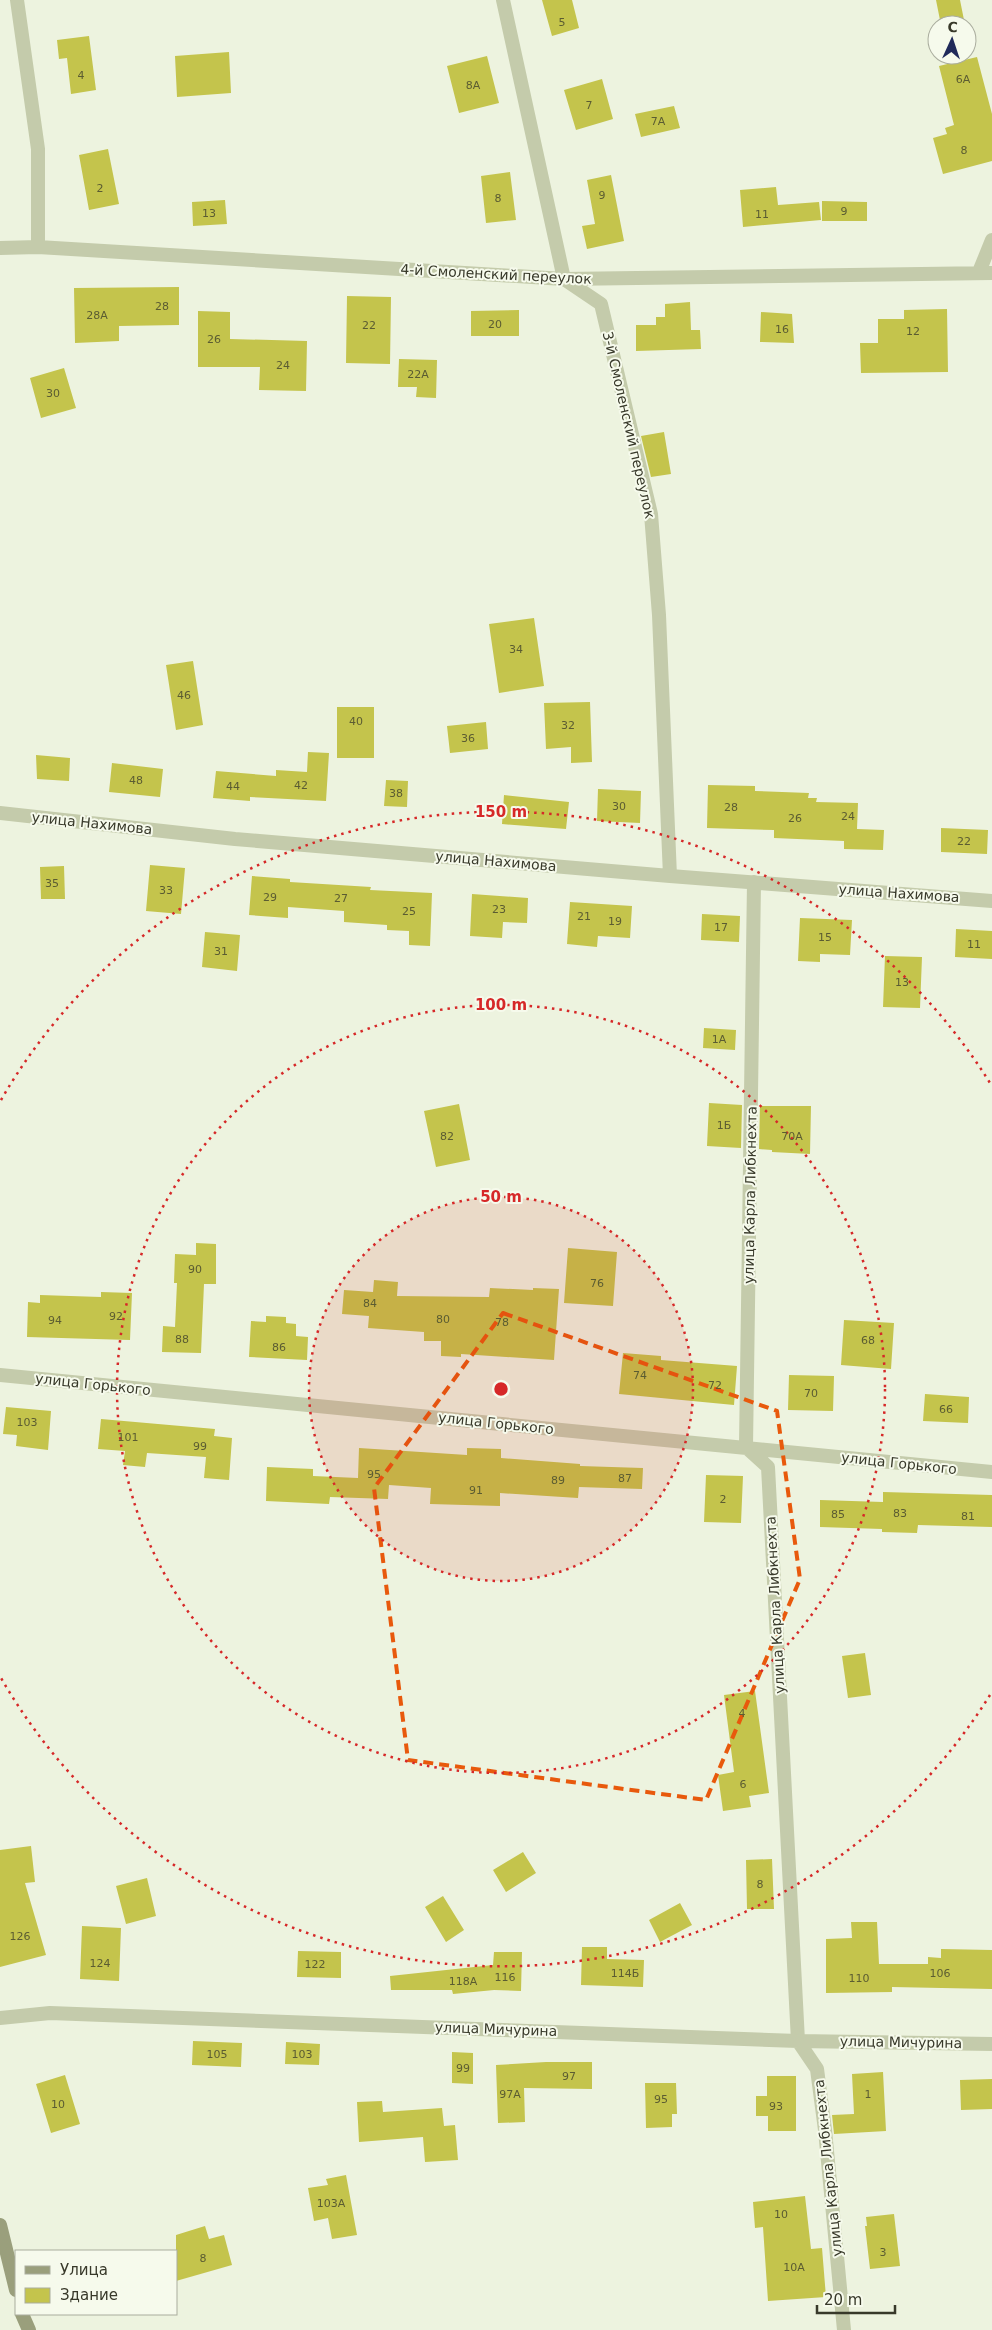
<svg xmlns="http://www.w3.org/2000/svg" width="992" height="2330" font-family="'DejaVu Sans',sans-serif">
	<style>
		.building { fill: #c4c44c }
		.lines { fill: none; stroke-linecap: round; stroke-linejoin: round }
		.minor { stroke: #c4cbab; stroke-width: 14 }
		.secondary { stroke: #9a9f7c; stroke-width: 14 }
		.marked { fill: none; stroke: #e8590c; stroke-width: 4; stroke-dasharray: 10 6; stroke-linejoin: round }
		.ring { fill: none; stroke: #d62828; stroke-width: 2.5; stroke-dasharray: 2.5 5 }
		.labels { text-anchor: middle; stroke-width: 4; stroke-linejoin: round; paint-order: stroke }
		.number-label { font-size: 11px; fill: #5b5c32 }
		.street-label { font-size: 14px; fill: #38392a; stroke: #f6faec }
		.centre { fill: #d62828; stroke: #f6faec; stroke-width: 2.5 }
		.ring-label { font-size: 15px; text-anchor: middle; font-weight: bold; fill: #d62828; stroke: #f6faec; stroke-width: 4; stroke-linejoin: round; paint-order: stroke }
	</style>
	<rect width="100%" height="100%" fill="#edf3df"/>
	<path class="building" d="M542,0H572L579,28L552,36Z
		M936,0H960L965,25H941Z
		M89,36L96,90L71,94L67,58L59,59L57,40Z
		M229,52L231,93L177,97L175,56Z
		M487,56L499,103L459,113L447,66Z
		M977,57L992,114V161L943,174L933,138L947,134L945,128L954,125L939,66Z
		M602,79L613,119L576,130L564,90Z
		M674,106L680,128L641,137L635,114Z
		M108,149L119,204L89,210L79,155Z
		M510,172L516,220L486,223L481,176Z
		M611,175L624,241L587,249L582,226L595,224L587,180Z
		M776,187L778,205L819,202L821,220L743,227L740,190Z
		M225,200L227,224L193,226L192,202Z
		M822,201L867,202V221H822Z
		M179,287V325L119,326V341L75,343L74,288Z
		M347,296L391,297L390,364L346,363Z
		M690,302L691,330H700L701,349L636,351V325H656V317H665V304Z
		M947,309L948,372L861,373L860,343H878V319H904V310Z
		M519,310V336H471V311Z
		M198,311L230,312V339L307,341L306,391L259,390L260,367H198Z
		M761,312L792,314L794,343L760,342Z
		M399,359L437,360L436,398L416,397L417,387H398Z
		M64,368L76,408L41,418L30,378Z
		M664,432L671,474L651,477L641,436Z
		M534,618L544,686L499,693L489,624Z
		M193,661L203,725L176,730L166,665Z
		M590,702L592,762L571,763V747L546,749L544,703Z
		M337,707H374V758H337Z
		M486,722L488,749L450,753L447,726Z
		M308,752L329,753L326,801L250,797V801L213,798L216,771L276,776V770L307,772Z
		M36,755L70,758L69,781L37,779Z
		M112,763L163,769L160,797L109,792Z
		M386,780L408,781L407,807L384,806Z
		M708,785L755,786V791L809,793L808,798H817L816,802L858,803L857,829L884,830L883,850L844,849V841L774,838V830L707,828Z
		M598,789L641,791L640,823L597,821Z
		M504,795L569,802L566,829L502,824Z
		M941,828L988,830L987,854L941,852Z
		M150,865L185,868L181,914L146,911Z
		M64,866L65,899H41L40,867Z
		M252,876L290,879V882L371,887L370,890L432,893L430,946L409,945V931L387,930V925L344,922V911L288,907V918L249,915Z
		M472,894L528,898L527,923L503,922L502,938L470,936Z
		M570,902L632,906L630,938L598,936L597,947L567,944Z
		M702,914L740,916L739,942L701,940Z
		M800,918L852,920L850,955L820,954V962L798,961Z
		M956,929L992,931V959L955,957Z
		M205,932L240,935L237,971L202,967Z
		M885,956L922,957L920,1008L883,1007Z
		M704,1028L736,1030L735,1050L703,1048Z
		M709,1103L742,1105L741,1148L707,1146Z
		M459,1104L470,1160L436,1167L424,1111Z
		M760,1106H811L810,1154L772,1152V1150L759,1149Z
		M196,1243L216,1244V1284H204L201,1353L162,1352L163,1326L175,1327L177,1283H174L175,1254L196,1255Z
		M568,1248L617,1252L613,1306L564,1303Z
		M374,1280L398,1282L397,1296L489,1297L490,1288L533,1290V1288L559,1289L554,1360L461,1354V1357L441,1356V1341H424V1332L368,1328L369,1316L342,1314L344,1290L373,1292Z
		M101,1292L132,1293L130,1340L27,1337L28,1302L40,1303V1295L101,1297Z
		M266,1316L286,1317V1323L296,1324V1336L308,1337L307,1360L249,1357L251,1321L266,1322Z
		M844,1320L894,1323L891,1369L841,1365Z
		M623,1353L661,1356V1360L737,1366L734,1405L619,1394Z
		M789,1375L834,1376L833,1411L788,1410Z
		M925,1394L969,1397L968,1423L923,1421Z
		M6,1407L51,1411L48,1450L16,1446L17,1435L3,1434Z
		M101,1419L215,1429L214,1436L232,1438L229,1480L204,1478L206,1457L147,1453L145,1467L123,1465L125,1451L98,1449Z
		M359,1448L467,1455V1448L501,1449V1458L580,1464V1466L643,1468L642,1489L579,1487L578,1498L500,1493V1506L430,1504L431,1488L389,1485L388,1499L330,1497L329,1504L266,1501L267,1467L313,1469V1476L358,1478Z
		M706,1475L743,1476L741,1523L704,1522Z
		M883,1492L992,1495V1527L918,1525L917,1533L882,1532V1529L820,1527V1500L883,1502Z
		M865,1653L871,1695L848,1698L842,1656Z
		M755,1691L769,1793L749,1796L751,1807L723,1811L718,1775L734,1772L724,1695Z
		M31,1846L35,1882L25,1883L46,1955L0,1967V1850Z
		M523,1852L536,1873L506,1892L493,1870Z
		M772,1859L774,1909H747L746,1860Z
		M147,1878L156,1916L126,1924L116,1886Z
		M443,1896L464,1930L446,1942L425,1907Z
		M680,1903L692,1925L660,1942L649,1920Z
		M851,1922H877L879,1964H928V1957L941,1958V1949L992,1950V1989L892,1987V1992L826,1993V1939L852,1938Z
		M82,1926L121,1928L119,1981L80,1979Z
		M582,1947H607V1959L644,1960L643,1987L581,1985Z
		M298,1951L341,1952V1978L297,1977Z
		M494,1952H522L521,1991L494,1990L453,1994L452,1990H391L390,1976L493,1965Z
		M193,2041L242,2043L241,2067L192,2065Z
		M286,2042L320,2044L319,2065L285,2064Z
		M452,2052L473,2053V2084L452,2083Z
		M546,2062H592V2089L524,2088L525,2122L498,2123L496,2065Z
		M883,2072L886,2131L834,2134L832,2115L854,2114L852,2074Z
		M65,2075L80,2124L51,2133L36,2084Z
		M767,2076H796V2131H768V2116H756V2096H767Z
		M992,2079V2109L961,2110L960,2080Z
		M645,2083H676L677,2114H672V2127L646,2128Z
		M382,2101L383,2112L442,2108L444,2126L455,2125L458,2160L425,2162L423,2137L359,2142L357,2102Z
		M346,2175L357,2235L332,2239L328,2218L314,2221L308,2188L328,2185L326,2179Z
		M805,2196L811,2249L822,2248L826,2297L768,2301L763,2227L755,2228L753,2202Z
		M894,2214L900,2266L870,2269L865,2226H867L866,2217Z
		M205,2226L209,2239L224,2235L232,2265L176,2281V2235Z"/>
	<g class="lines">
		<path class="minor" d="M17,0L38,149V247
			M503,0L564,279L601,304L651,514L659,615L670,876
			M0,248L38,247L564,279L992,273
			M979,272L992,240
			M0,813L235,839L670,876L992,901
			M754,882L746,1447L768,1467L798,2041L817,2069L825,2130L844,2330
			M0,1375L992,1472
			M0,2018L50,2013L798,2041L992,2044"/>
		<path class="secondary" d="M0,2225L16,2290
			M22,2314L29,2330"/>
	</g>
	<path class="marked" d="M503,1313L777,1411L800,1579L706,1800L408,1760L374,1488Z"/>
	<circle cx="501" cy="1389" r="192" fill="#d62828" fill-opacity=".12"/>
	<g class="ring">
		<circle cx="501" cy="1389" r="192"/>
		<circle cx="501" cy="1389" r="384"/>
		<path d="M990 1695A577 577 0 0 1 1 1678M1 1100A577 577 0 0 1 990 1083"/>
	</g>
	<g class="labels">
		<g class="number-label">
			<text x="562" y="26">5</text>
			<text x="81" y="79">4</text>
			<text x="963" y="83">6А</text>
			<text x="473" y="89">8А</text>
			<text x="589" y="109">7</text>
			<text x="658" y="125">7А</text>
			<text x="964" y="154">8</text>
			<text x="100" y="192">2</text>
			<text x="602" y="199">9</text>
			<text x="498" y="202">8</text>
			<text x="844" y="215">9</text>
			<text x="209" y="217">13</text>
			<text x="762" y="218">11</text>
			<text x="162" y="310">28</text>
			<text x="97" y="319">28А</text>
			<text x="495" y="328">20</text>
			<text x="369" y="329">22</text>
			<text x="782" y="333">16</text>
			<text x="913" y="335">12</text>
			<text x="214" y="343">26</text>
			<text x="283" y="369">24</text>
			<text x="418" y="378">22А</text>
			<text x="53" y="397">30</text>
			<text x="516" y="653">34</text>
			<text x="184" y="699">46</text>
			<text x="356" y="725">40</text>
			<text x="568" y="729">32</text>
			<text x="468" y="742">36</text>
			<text x="136" y="784">48</text>
			<text x="301" y="789">42</text>
			<text x="233" y="790">44</text>
			<text x="396" y="797">38</text>
			<text x="619" y="810">30</text>
			<text x="731" y="811">28</text>
			<text x="848" y="820">24</text>
			<text x="795" y="822">26</text>
			<text x="964" y="845">22</text>
			<text x="52" y="887">35</text>
			<text x="166" y="894">33</text>
			<text x="270" y="901">29</text>
			<text x="341" y="902">27</text>
			<text x="499" y="913">23</text>
			<text x="409" y="915">25</text>
			<text x="584" y="920">21</text>
			<text x="615" y="925">19</text>
			<text x="721" y="931">17</text>
			<text x="825" y="941">15</text>
			<text x="974" y="948">11</text>
			<text x="221" y="955">31</text>
			<text x="902" y="986">13</text>
			<text x="719" y="1043">1А</text>
			<text x="724" y="1129">1Б</text>
			<text x="447" y="1140">82</text>
			<text x="792" y="1140">70А</text>
			<text x="195" y="1273">90</text>
			<text x="597" y="1287">76</text>
			<text x="370" y="1307">84</text>
			<text x="116" y="1320">92</text>
			<text x="443" y="1323">80</text>
			<text x="55" y="1324">94</text>
			<text x="502" y="1326">78</text>
			<text x="182" y="1343">88</text>
			<text x="868" y="1344">68</text>
			<text x="279" y="1351">86</text>
			<text x="640" y="1379">74</text>
			<text x="715" y="1389">72</text>
			<text x="811" y="1397">70</text>
			<text x="946" y="1413">66</text>
			<text x="27" y="1426">103</text>
			<text x="128" y="1441">101</text>
			<text x="200" y="1450">99</text>
			<text x="374" y="1478">95</text>
			<text x="625" y="1482">87</text>
			<text x="558" y="1484">89</text>
			<text x="476" y="1494">91</text>
			<text x="723" y="1503">2</text>
			<text x="900" y="1517">83</text>
			<text x="838" y="1518">85</text>
			<text x="968" y="1520">81</text>
			<text x="742" y="1717">4</text>
			<text x="743" y="1788">6</text>
			<text x="760" y="1888">8</text>
			<text x="20" y="1940">126</text>
			<text x="100" y="1967">124</text>
			<text x="315" y="1968">122</text>
			<text x="625" y="1977">114Б</text>
			<text x="940" y="1977">106</text>
			<text x="505" y="1981">116</text>
			<text x="859" y="1982">110</text>
			<text x="463" y="1985">118А</text>
			<text x="217" y="2058">105</text>
			<text x="302" y="2058">103</text>
			<text x="463" y="2072">99</text>
			<text x="569" y="2080">97</text>
			<text x="510" y="2098">97А</text>
			<text x="868" y="2098">1</text>
			<text x="661" y="2103">95</text>
			<text x="58" y="2108">10</text>
			<text x="776" y="2110">93</text>
			<text x="331" y="2207">103А</text>
			<text x="781" y="2218">10</text>
			<text x="883" y="2256">3</text>
			<text x="203" y="2262">8</text>
			<text x="794" y="2271">10А</text>
		</g>
		<g class="street-label">
			<text transform="translate(496 274) rotate(3)" y="5">4-й Смоленский переулок</text>
			<text transform="translate(629 425) rotate(77)" y="5">3-й Смоленский переулок</text>
			<text transform="translate(92 823) rotate(6)" y="5">улица Нахимова</text>
			<text transform="translate(496 861) rotate(5)" y="5">улица Нахимова</text>
			<text transform="translate(899 893) rotate(4)" y="5">улица Нахимова</text>
			<text transform="translate(750 1195) rotate(-89)" y="5">улица Карла Либкнехта</text>
			<text transform="translate(93 1384) rotate(6)" y="5">улица Горького</text>
			<text transform="translate(496 1423) rotate(6)" y="5">улица Горького</text>
			<text transform="translate(899 1463) rotate(6)" y="5">улица Горького</text>
			<text transform="translate(775 1605) rotate(-93)" y="5">улица Карла Либкнехта</text>
			<text transform="translate(496 2029) rotate(2)" y="5">улица Мичурина</text>
			<text transform="translate(901 2042) rotate(1)" y="5">улица Мичурина</text>
			<text transform="translate(828 2168) rotate(-96)" y="5">улица Карла Либкнехта</text>
		</g>
	</g>
	<circle cx="501" cy="1389" r="8" class="centre"/>
	<g class="ring-label">
		<text x="501" y="817">150 m</text>
		<text x="501" y="1010">100 m</text>
		<text x="501" y="1202">50 m</text>
	</g>
	<rect x="15" y="2250" width="162" height="65" fill="#f6faec" stroke="#aaad9e"/>
	<rect x="25" y="2266" width="25" height="8" fill="#9a9f7c" stroke="#aaad9e"/>
	<text x="60" y="2275" font-size="15" fill="#38392a">Улица</text>
	<rect x="25" y="2288" width="25" height="15" fill="#c4c44c" stroke="#aaad9e"/>
	<text x="60" y="2300" font-size="15" fill="#38392a">Здание</text>
	<g transform="translate(952 40) rotate(3)"><circle r="24" fill="#f6faec" stroke="#aaad9e"/>
	<path d="M0-4L9 19L0 12L-9 19Z" fill="#202a5a"/>
	<text y="-8" font-size="14" font-weight="bold" text-anchor="middle" fill="#38392a">С</text>
	</g>
	<path d="M817 2305v8h78v-8" fill="none" stroke="#38392a" stroke-width="2.5"/>
	<text x="824" y="2305" font-size="15" fill="#38392a" stroke="#f6faec" stroke-width="4" paint-order="stroke">20 m</text>
</svg>
